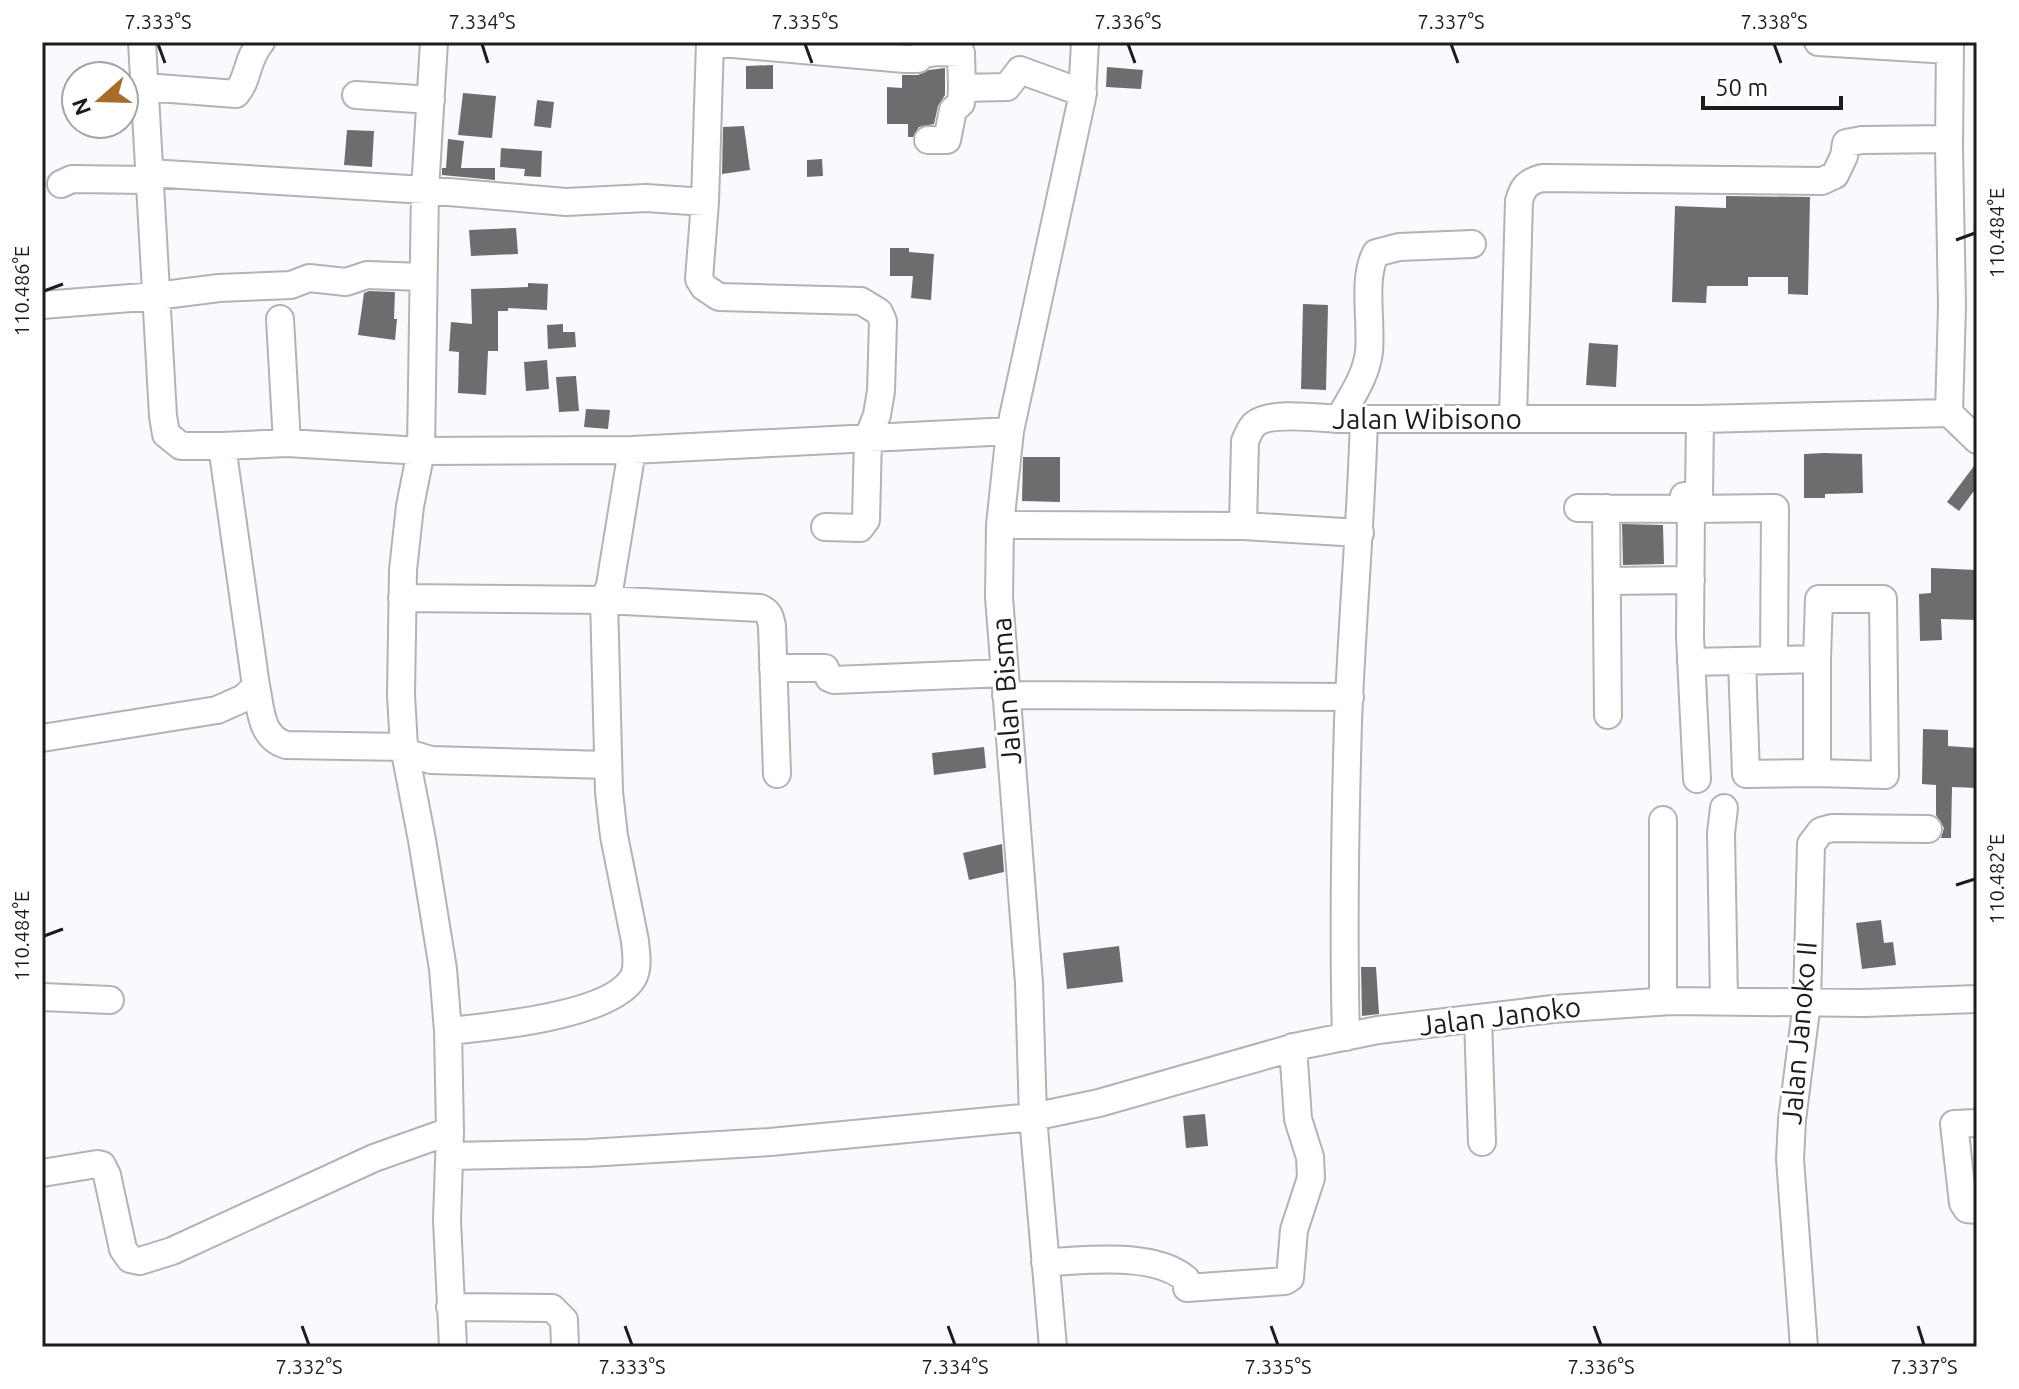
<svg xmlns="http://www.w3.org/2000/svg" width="2019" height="1389" font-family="Ubuntu,sans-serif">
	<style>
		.building { fill: #6d6d70 }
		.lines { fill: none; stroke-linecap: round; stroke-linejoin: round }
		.minor-casing { stroke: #b3b3b6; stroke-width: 30 }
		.minor { stroke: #fff; stroke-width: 26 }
		.ticks { fill: none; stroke: #1c1c1d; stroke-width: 3 }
		.labels { text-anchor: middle; stroke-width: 6; stroke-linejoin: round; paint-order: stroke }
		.street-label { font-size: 28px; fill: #1c1c1d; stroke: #fff }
		.neatline { fill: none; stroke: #1c1c1d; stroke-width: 3 }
		.ticks-label { font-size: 20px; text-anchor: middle; fill: #1c1c1d }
	</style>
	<rect width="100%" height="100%" fill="#fafafe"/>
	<path class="building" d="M773,65V89H746V66Z
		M1107,67L1143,70L1141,89L1106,87Z
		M945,68V95L938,106L934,124L919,127L913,137H908V124H887V87L902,88V75H918L929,70Z
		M463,93L496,96L492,138L458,135Z
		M537,100L554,102L551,128L534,126Z
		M744,126L750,170L722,174L723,127Z
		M347,130L374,131L372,167L344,165Z
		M448,139L464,141L461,168H495V180L442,175V168H446Z
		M501,148L542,151L541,177L524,176L525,169L500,167Z
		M822,159L823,176L807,177V160Z
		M1726,196L1810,197L1808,295L1788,294V277H1748V286H1707L1706,303L1672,302L1675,206L1726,208Z
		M516,228L518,254L471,256L469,230Z
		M890,248H909V252L934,254L931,300L911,298L913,276H890Z
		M528,283L548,284L547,310L508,308V311H498V351H488L486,395L458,393L459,352L449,351L451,322L472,324L471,289L528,287Z
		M369,291L395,292L394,319H397L395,340L358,335L364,293Z
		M1303,304L1328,305L1326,390L1301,389Z
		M563,324V332H575L576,347L548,349L547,325Z
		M1589,343L1618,345L1616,387L1586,385Z
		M547,360L549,389L526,391L524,362Z
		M576,376L579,411L559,412L556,377Z
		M586,409L610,410L608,429L584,427Z
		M1824,453L1862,454L1863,493L1825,494V498H1804V454Z
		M1023,457H1060V502L1022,501Z
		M1977,462V487L1959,511L1947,502Z
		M1622,524L1663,525L1664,564L1623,565Z
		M1931,568L1977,570V620L1941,619L1942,640L1920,641L1919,594L1931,593Z
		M1923,729L1948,730V746L1977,748V788L1952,787L1951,838H1941L1944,828L1936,815V785L1922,784Z
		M984,747L986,768L934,775L932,753Z
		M1002,844L1004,872L969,880L963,853Z
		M1881,920L1884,943L1893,942L1896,965L1862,969L1856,923Z
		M1119,946L1123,982L1067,989L1063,953Z
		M1361,967H1376L1379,1014L1362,1016Z
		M1205,1114L1208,1146L1186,1148L1183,1116Z"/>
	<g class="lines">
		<defs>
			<path id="minor" d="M142,42L163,416L166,434L181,446H222
				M434,42L425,190L421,451L410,506L403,570L401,695L404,747L422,840L443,969L448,1031L450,1131L447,1220L453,1347
				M1818,42L1949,50
				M1950,42L1949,148L1952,306L1949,413L1977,440
				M145,87L236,94C249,79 246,60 261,42
				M356,95L431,100
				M928,140H947L953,110L961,103L962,88
				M149,173L425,190L566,202L646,198L705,202L710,42L905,59H918L920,55L936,52L961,53L962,88L1007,87L1020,70L1083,93
				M61,184L72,179L149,180
				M705,202L699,279L704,287L719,297L861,301L879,312L883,321L881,391L877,415L868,438L866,520L860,528L825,527
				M42,305L156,296L219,288L291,285L309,278L346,282L367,275L423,277
				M280,319L287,443
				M1339,419C1351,397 1366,377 1369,352C1372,323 1362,278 1376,253L1399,247L1472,244
				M1513,419L1519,201C1523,187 1527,182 1542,178L1822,181L1835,175L1844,156L1846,143L1862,140L1949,139
				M1578,508L1691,509L1684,496
				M1606,508L1608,715
				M1691,509L1775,508L1774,660
				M1000,525L1243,526L1245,441C1248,435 1250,428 1255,424C1270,411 1319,418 1339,419H1700L1949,413
				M1243,526L1360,533
				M1607,581L1691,580
				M402,598L604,600L760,608C769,612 770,616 772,626L777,774
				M1742,661L1746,774L1817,773
				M1691,662L1817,659V773L1885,775L1883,599H1819L1817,659
				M773,668H825L829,678L834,680L1004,673
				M256,686C261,709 260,737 286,745L404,747L411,754L431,760L607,765
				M1006,695L1350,697
				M42,738L217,710L244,698L256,686L222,446L287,443L421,451L632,450L1010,431
				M1697,779L1690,637L1691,509L1699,496L1700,419
				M42,997L110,1000
				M1724,1000L1721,833L1724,808
				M1663,1001V820
				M1478,1018L1482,1142
				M448,1031C490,1027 610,1016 633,978C639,967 636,953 635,941L614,836L609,792L604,600L610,585L632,450
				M1346,1037C1343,932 1345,827 1348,722C1352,621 1361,520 1364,419
				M1977,1123L1954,1124L1963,1203L1967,1209L1977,1210
				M450,1156L588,1153L770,1142L1033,1117L1099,1103L1299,1046L1378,1030L1553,1009L1671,1001L1864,1003L1977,999
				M42,1173L97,1164L102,1165L107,1175L123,1249L130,1259L140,1261L172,1251L374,1158L450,1131
				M1045,1262C1086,1261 1153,1251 1186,1279L1187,1288L1285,1281L1290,1278L1294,1230L1311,1178L1310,1157L1298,1119L1293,1047
				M450,1307L552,1308L564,1320L565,1347
				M1053,1347L1033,1117L1029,983L999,597L1000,525L1010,431L1082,98L1085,42
				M1804,1347L1790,1159L1792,1120L1807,1002L1811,844L1821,831L1832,828L1928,829"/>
		</defs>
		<use href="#minor" class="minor-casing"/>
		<use href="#minor" class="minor"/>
	</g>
	<path class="ticks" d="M158,44L165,63M482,44L488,63M805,44L812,63M1128,44L1135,63M1451,44L1458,63M1774,44L1781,63M1956,240L1975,233M44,291L63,284M1956,885L1975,879M44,936L63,929M302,1326L309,1345M625,1326L632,1345M948,1326L955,1345M1271,1326L1278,1345M1594,1326L1601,1345M1918,1326L1924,1345"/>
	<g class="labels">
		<g class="street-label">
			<text x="1427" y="429">Jalan Wibisono</text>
			<text transform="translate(1006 691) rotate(-94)" y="10">Jalan Bisma</text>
			<text transform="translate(1500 1016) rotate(-7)" y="10">Jalan Janoko</text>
			<text transform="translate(1799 1033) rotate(-85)" y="10">Jalan Janoko II</text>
		</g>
	</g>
	<rect width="2019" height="1389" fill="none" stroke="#ffffff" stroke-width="88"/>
	<g transform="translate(100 100) rotate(250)"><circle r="38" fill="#ffffff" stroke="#a4a4a5" stroke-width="2"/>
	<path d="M0-6L14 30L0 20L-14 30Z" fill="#a56c2a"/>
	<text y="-12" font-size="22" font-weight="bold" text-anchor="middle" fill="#1c1c1d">N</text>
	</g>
	<path d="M1703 96v12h138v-12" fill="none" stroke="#1c1c1d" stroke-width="4"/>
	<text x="1715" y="96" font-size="24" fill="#1c1c1d" stroke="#ffffff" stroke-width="6" paint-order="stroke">50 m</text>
	<rect x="44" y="44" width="1931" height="1301" class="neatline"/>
	<g class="ticks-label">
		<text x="158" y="29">7.333°S</text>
		<text x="482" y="29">7.334°S</text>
		<text x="805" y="29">7.335°S</text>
		<text x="1128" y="29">7.336°S</text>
		<text x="1451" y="29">7.337°S</text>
		<text x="1774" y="29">7.338°S</text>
		<text transform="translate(1997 233) rotate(-90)" y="7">110.484°E</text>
		<text transform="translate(22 291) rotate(-90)" y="7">110.486°E</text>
		<text transform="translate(1997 879) rotate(-90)" y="7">110.482°E</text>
		<text transform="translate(22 936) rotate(-90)" y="7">110.484°E</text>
		<text x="309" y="1374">7.332°S</text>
		<text x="632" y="1374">7.333°S</text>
		<text x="955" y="1374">7.334°S</text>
		<text x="1278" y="1374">7.335°S</text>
		<text x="1601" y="1374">7.336°S</text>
		<text x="1924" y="1374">7.337°S</text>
	</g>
</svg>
